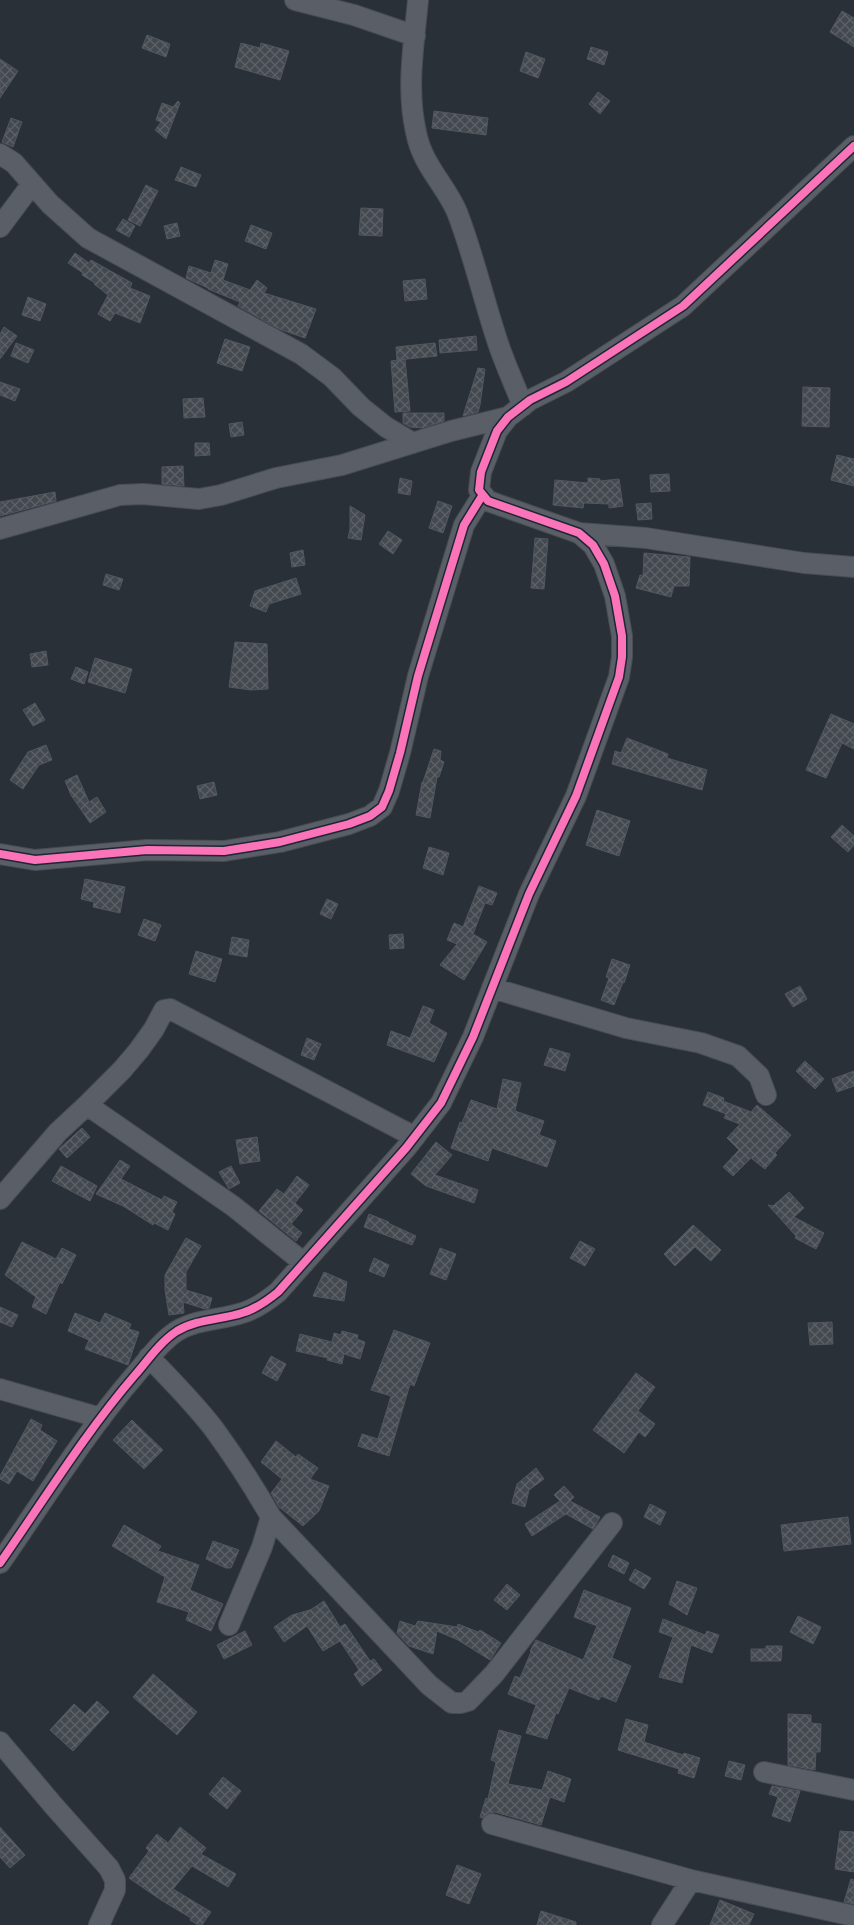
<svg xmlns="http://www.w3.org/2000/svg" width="854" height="1925" font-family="Commissioner,sans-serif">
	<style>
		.building { fill: url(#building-cross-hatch); stroke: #52575f }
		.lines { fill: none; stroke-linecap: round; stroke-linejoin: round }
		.minor-casing { stroke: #484c53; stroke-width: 22 }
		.minor { stroke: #5a5e66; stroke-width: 20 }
		.cycleway-casing { stroke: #1d2633; stroke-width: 11 }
		.cycleway { stroke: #fb73b8; stroke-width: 8 }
	</style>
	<defs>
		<pattern id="building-cross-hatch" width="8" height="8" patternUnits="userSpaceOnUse" patternTransform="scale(1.25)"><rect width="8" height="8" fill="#444950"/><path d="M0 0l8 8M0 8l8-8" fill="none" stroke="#5d6168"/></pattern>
	</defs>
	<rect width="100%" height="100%" fill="#2a3038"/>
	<path class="building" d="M842,11L854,18V47L830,32Z
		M147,35L170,44L166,57L142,48Z
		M241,43L260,48L261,43L289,51L280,80L235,67Z
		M591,47L608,52L604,65L587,59Z
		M526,52L545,59L538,78L520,71Z
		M0,59L18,71L0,98Z
		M598,92L610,101L600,114L589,104Z
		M178,101L180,103L166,139L155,130L161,122L156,120L162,103L173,107Z
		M434,111L488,118L486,135L432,128Z
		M11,118L22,122L13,147L2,142Z
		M181,167L201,175L196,187L175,180Z
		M146,185L158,191L140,226L128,220Z
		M361,208L383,209L382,236L359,235Z
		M123,219L135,226L129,237L116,230Z
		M177,223L180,236L167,239L164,226Z
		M251,225L272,233L266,249L245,241Z
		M75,253L89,263L91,260L132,283L130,288L150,296L140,323L115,313L110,321L98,314L108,295L94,284L95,283L82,275L83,273L68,263Z
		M215,260L228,264L223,280L250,290L257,280L267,288L264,293L316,309L305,338L279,329L238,306L240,302L208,289V288L186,278L189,266L211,273Z
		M425,279L427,299L405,301L403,281Z
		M28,297L46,304L40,321L22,315Z
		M4,327L17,336L0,359V334Z
		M476,336L477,350L440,353L439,340Z
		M225,339L250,347L242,371L217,363Z
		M16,343L34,350L28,363L11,356Z
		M435,343L437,356L397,360L396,347Z
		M405,359L410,411L395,412L391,361Z
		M478,368L485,369L480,405L478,412L463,416Z
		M0,382L20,389L15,401L0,395Z
		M803,387L830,388L829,427L802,426Z
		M203,398L205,417L184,418L183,399Z
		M403,413H444V421L422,428L410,427L403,423Z
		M242,422L244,435L231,437L229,424Z
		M195,443H209L210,455L195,456Z
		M837,455L854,459V486L831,480Z
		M183,466L184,486L162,484V467Z
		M669,474L670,491L651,492L650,475Z
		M400,478L412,481L410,495L398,493Z
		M588,478L600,479V481L619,479L623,506L609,508V504L584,503L583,508L553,505L555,480L588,483Z
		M55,492L56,501L0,516V502Z
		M438,501L452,506L443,533L429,528Z
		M651,503L652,519L638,520L636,504Z
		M350,506L365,515L361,540L348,538L350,529Z
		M388,531L402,540L393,554L379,544Z
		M535,538L548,539L544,589L531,588Z
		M303,550L305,565L292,567L290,553Z
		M644,553L690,557L689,586H674L671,597L636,588L640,575L643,576Z
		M106,574L123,579L119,590L103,585Z
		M296,578L301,594L269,604L266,612L250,606L255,591Z
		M235,642L267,644L268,689L251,690L229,687Z
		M46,651L48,665L32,667L30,654Z
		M95,658L132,669L125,693L88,682Z
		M76,667L88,672L84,684L71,679Z
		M35,703L45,720L33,726L23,710Z
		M831,714L854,724V749L842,743L826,778L806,770Z
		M627,738L668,754L667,758L707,770L702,790L612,764L615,751L621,753Z
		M46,745L52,760L39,765L23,789L10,780L28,752Z
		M434,749L441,751L440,760L444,762L439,777H437L430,818L416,815L422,782H423Z
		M77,775L89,802L97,797L106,812L90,823L71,795L65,781Z
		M214,782L217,795L200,799L197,786Z
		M597,810L630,821L619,856L586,845Z
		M842,825L854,836V845L848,852L831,837Z
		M429,847L449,853L443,875L423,868Z
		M85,879L125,887L120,913L93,907L94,902L81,899Z
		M479,886L497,893L492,905L485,903L473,934L487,942L464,980L440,965L457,944L447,940L454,923L463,927Z
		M327,899L338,904L331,919L320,914Z
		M144,919L161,925L155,941L138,935Z
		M403,934L404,948L390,949L389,935Z
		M232,937L249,940L247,957L229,954Z
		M196,951L222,959L215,982L189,974Z
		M612,959L630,965L624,983L623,982L614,1005L601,1000L609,978L606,977Z
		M800,986L807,999L793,1007L785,994Z
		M423,1006L434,1010L429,1023L447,1033L434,1062L387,1045L391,1031L410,1038Z
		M307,1038L321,1044L314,1060L301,1055Z
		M550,1048L570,1054L565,1071L544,1065Z
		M805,1061L824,1079L815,1089L796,1071Z
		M854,1071V1086L837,1092L832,1079Z
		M503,1079L521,1083L515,1111L544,1121L539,1135L556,1141L547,1167L492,1148L488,1161L451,1148L460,1122L462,1123L471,1100L497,1109Z
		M708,1092L724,1098L723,1101L751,1112L757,1105L791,1135L775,1153L777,1155L765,1169L751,1158L733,1176L723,1167L739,1150L727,1138L740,1124L724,1118L726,1114L703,1105Z
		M82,1128L90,1137L67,1158L59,1149Z
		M257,1137L260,1161L240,1164L236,1140Z
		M436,1142L452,1155L435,1175L478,1190L474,1203L426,1186L411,1174Z
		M120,1160L130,1166L121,1179L162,1200L164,1196L177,1202L172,1212L175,1214L168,1230L154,1223L153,1225L123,1206L96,1194Z
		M61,1166L97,1186L90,1201L52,1181Z
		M231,1166L240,1183L229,1189L219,1172Z
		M297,1176L309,1185L295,1203L303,1210L291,1224L302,1233L296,1241L259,1211L277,1189L284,1194Z
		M789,1192L804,1208L794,1217L824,1233L816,1249L795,1238L796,1236L768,1205L773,1206Z
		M369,1214L389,1222L388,1223L416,1236L412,1245L364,1227Z
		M693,1225L721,1250L711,1261L695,1247L675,1266L664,1254Z
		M186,1238L201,1246L186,1272V1290L212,1298L209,1308L205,1309L183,1302L184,1313L169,1315L165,1290V1275Z
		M580,1241L595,1249L585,1266L570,1258Z
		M22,1242L56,1259L62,1248L76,1255L62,1284L60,1282L46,1314L32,1307L36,1297L5,1275Z
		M440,1248L456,1254L446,1280L430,1274Z
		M374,1258L389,1265L384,1277L369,1271Z
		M324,1272L347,1282L344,1301L313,1296Z
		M0,1307L18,1315L12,1327L0,1322Z
		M75,1313L100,1323L105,1313L131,1324L129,1329L139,1332L128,1365L85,1349L89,1340L68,1331Z
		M832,1322L833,1344L810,1345L808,1323Z
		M394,1330L430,1343L414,1386L410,1384L389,1456L358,1446L362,1434L378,1439L391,1396L371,1390Z
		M342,1331L358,1335L357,1339L365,1342L360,1359L344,1354L342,1364L327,1360L328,1358L296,1351L300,1334L332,1342L334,1333L341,1335Z
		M271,1356L286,1364L277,1381L262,1373Z
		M636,1373L655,1387L638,1411L655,1424L645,1437L639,1432L624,1453L593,1430Z
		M31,1419L42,1425L40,1430L57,1441L33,1481L17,1471L9,1484L0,1479V1476Z
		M132,1420L163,1450L144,1469L113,1440Z
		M276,1441L296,1457L298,1454L318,1468L310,1479L329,1486L319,1511L303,1526L279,1507L271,1493L282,1479L261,1462Z
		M536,1468L544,1479L529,1490L525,1507L512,1503L517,1484Z
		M564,1486L574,1497L570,1501L600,1517L596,1524L593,1529L566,1514L532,1536L525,1524L560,1501L554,1495Z
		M650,1504L666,1512L660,1525L644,1517Z
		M848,1517L851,1544L784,1551L781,1525Z
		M124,1525L161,1546L158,1551L199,1565L190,1590L223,1604L211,1631L186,1620L189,1612L157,1602L165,1577L112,1546Z
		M213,1541L239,1550L231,1568H226L206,1559Z
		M613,1555L629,1563L624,1574L608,1566Z
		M635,1569L651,1578L644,1589L629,1580Z
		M677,1581L697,1588L687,1615L669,1604Z
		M507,1584L520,1595L507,1610L494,1600Z
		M584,1590L631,1608L612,1658L631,1666L616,1702L601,1696L599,1700L569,1688L558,1714L556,1713L547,1739L526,1733L536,1705L508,1694L515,1676L520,1678L531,1652L530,1651L536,1640L583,1660L597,1626L574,1617Z
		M324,1601L340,1627L345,1624L370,1661L374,1659L382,1670L362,1686L354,1674L359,1670L340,1641L323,1651L307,1626L284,1642L274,1627L292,1615L310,1610Z
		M798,1616L821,1627L813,1644L790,1632Z
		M663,1619L705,1635L707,1631L719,1635L712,1653L691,1645L682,1683L659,1677L673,1637L659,1632Z
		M400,1621L415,1626L418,1621L457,1627L458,1624L478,1632L480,1630L501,1643L490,1660L458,1640L437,1631L433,1654L409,1646L397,1633Z
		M245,1631L252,1645L224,1659L217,1645Z
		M766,1646H782L781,1661H751V1649H766Z
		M153,1674L197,1712L177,1735L133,1697Z
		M97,1701L109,1712L73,1751L50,1730L74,1704L85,1714Z
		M788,1714L811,1715V1723L821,1724L820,1752H816L815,1770L788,1765Z
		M626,1719L648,1725L644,1742L683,1755L684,1753L700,1758L694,1778L678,1773L679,1769L618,1750Z
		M499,1730L521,1736L508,1784L542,1790L548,1771L571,1779L564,1802L550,1797L541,1825L495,1812L489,1813L482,1818L480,1817L486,1798L488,1799L496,1762L491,1760Z
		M729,1761L745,1765L741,1780L725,1776Z
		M223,1777L241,1791L227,1809L209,1794Z
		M772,1786L800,1791L790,1822L772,1816L778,1797L769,1794Z
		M0,1827L25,1855L10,1868L0,1857Z
		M180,1827L206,1848L201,1854L236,1874L228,1887L192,1866L173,1889L211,1912L202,1925H198L190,1920L191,1918L161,1900L129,1878L149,1851L146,1848L157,1834L168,1843Z
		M840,1831L854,1832V1872L835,1869Z
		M457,1865L481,1874L469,1904L446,1895Z
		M851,1879L854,1880V1904L844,1902Z
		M720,1900L754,1914L749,1925H710Z
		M541,1911L576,1922V1925H537Z"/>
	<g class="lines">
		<defs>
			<path id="minor" d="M295,0L354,15L415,36
				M418,0C414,44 406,89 416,132C422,165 445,184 457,212C474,256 484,302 499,346C506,366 515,386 523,406
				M0,154L14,163L50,204L88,238L301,354L332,377L361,407L386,427L413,443
				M0,227L32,184
				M0,529L120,495L143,494L199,499L221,495L276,478L342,465L451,431L508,417
				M579,533L646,538L804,563L854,567
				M0,854L35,860L147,850L224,851L280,842L349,824L370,816L382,807L389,791L400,753L418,676L464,525L482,496
				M492,988L626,1028L701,1043L738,1056L759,1076L766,1095
				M87,1105L122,1070L139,1050L154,1029L164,1010L170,1009L415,1137
				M0,1199L58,1132L87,1105L233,1206L304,1263
				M149,1357C172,1381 195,1404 214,1429C235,1458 254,1487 271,1517L262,1547L229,1625
				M0,1389L101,1418
				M271,1517L429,1685L452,1703H461L468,1701L494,1674L612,1523
				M0,1563C44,1500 85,1433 135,1375C148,1360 160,1342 177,1331C197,1319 220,1320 242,1313C256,1309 267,1301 278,1292L406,1148L441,1103L473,1037L529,894L576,796L619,677L622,657V636L615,596L604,564L593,545L579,533L488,501L479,490L481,472L497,431L508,417L530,400L566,382L683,306L854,146
				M0,1742L53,1805L109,1868L115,1880V1890L99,1925
				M764,1772L854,1790
				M492,1824L691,1880L854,1916
				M662,1925L691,1880"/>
		</defs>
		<use href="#minor" class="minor-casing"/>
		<use href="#minor" class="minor"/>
		<defs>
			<path id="cycleway" d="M0,854L35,860L147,850L224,851L280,842L349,824L370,816L382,807L389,791L400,753L418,676L464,525L482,496
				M0,1563C44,1500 85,1433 135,1375C148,1360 160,1342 177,1331C197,1319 220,1320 242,1313C256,1309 267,1301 278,1292L406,1148L441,1103L473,1037L529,894L576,796L619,677L622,657V636L615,596L604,564L593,545L579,533L488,501L479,490L481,472L497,431L508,417L530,400L566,382L683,306L854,146"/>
		</defs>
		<use href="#cycleway" class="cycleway-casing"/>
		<use href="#cycleway" class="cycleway"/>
	</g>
</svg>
